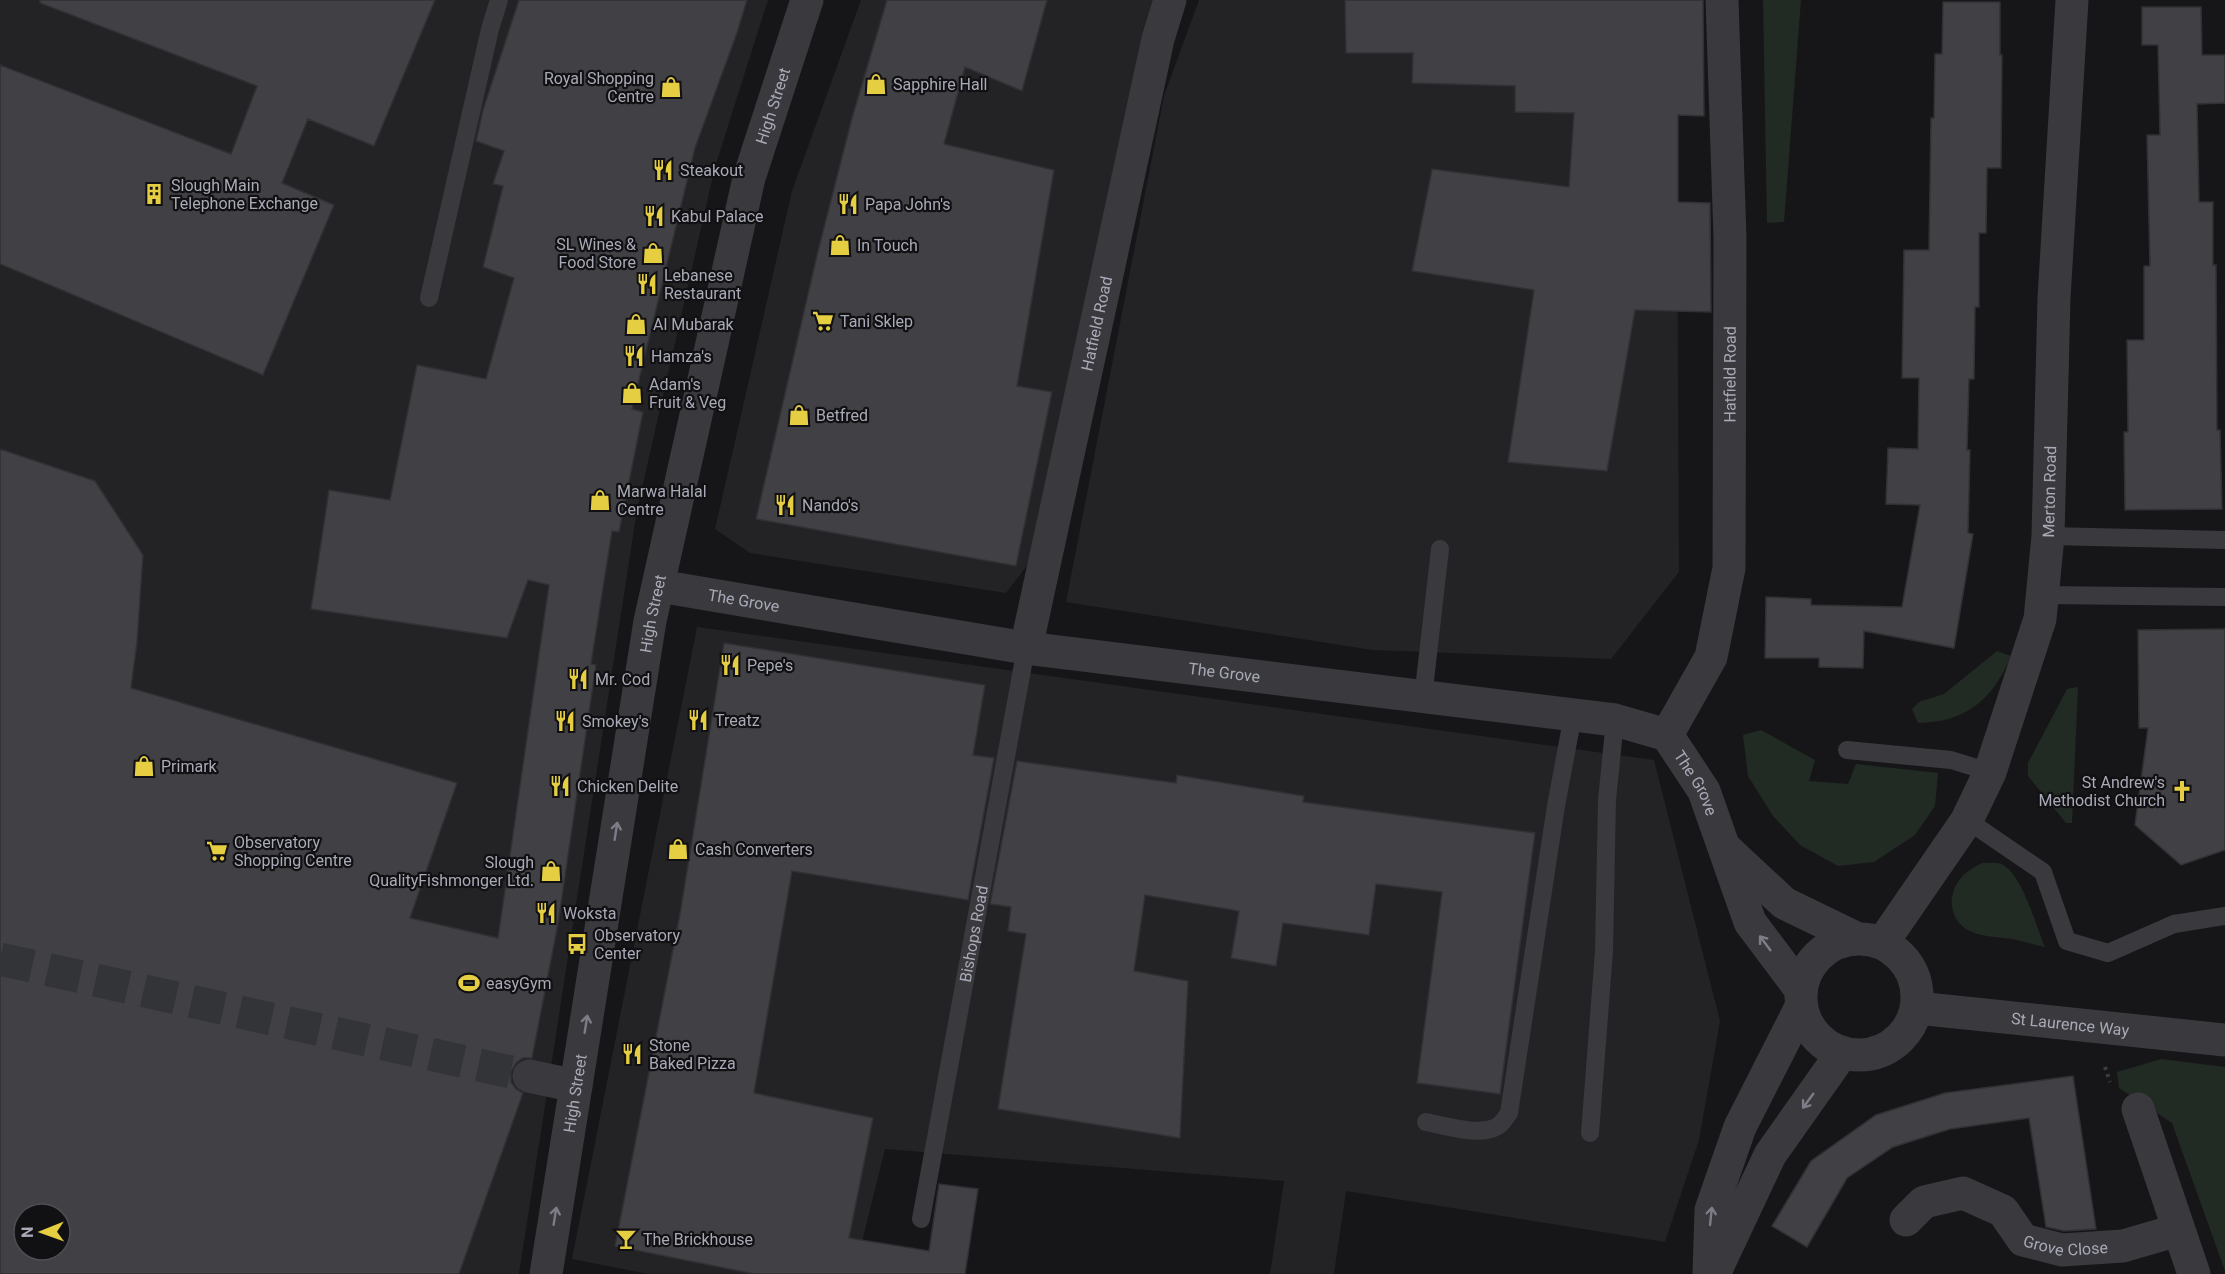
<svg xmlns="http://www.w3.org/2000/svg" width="2225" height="1274" font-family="Roboto,sans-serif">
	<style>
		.built { fill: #232225; fill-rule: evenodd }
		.green { fill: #222a24 }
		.building { fill: #414045; stroke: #313034; stroke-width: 1.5; fill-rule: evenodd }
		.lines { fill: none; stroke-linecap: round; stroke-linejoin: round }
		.street-tunnel { stroke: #333438; stroke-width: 33; stroke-dasharray: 33 16; stroke-linecap: butt }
		.path { stroke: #3d3e43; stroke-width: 4; stroke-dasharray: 3 4.5; stroke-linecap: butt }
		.lane { stroke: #39393e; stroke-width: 18 }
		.street { stroke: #39393e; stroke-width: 33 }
		.oneway { stroke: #7c7d87 }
		.labels { text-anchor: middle; stroke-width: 4.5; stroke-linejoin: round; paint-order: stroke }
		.poi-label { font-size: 16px; fill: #a9aab7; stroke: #111113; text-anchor: start }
		.street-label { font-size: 16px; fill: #a9aab7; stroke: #111113 }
	</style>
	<rect width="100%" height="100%" fill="#161618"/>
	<path class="built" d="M0,0H768L715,167L637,510L519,1274H0ZM24,1214H60V1250H24Z
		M861,0H1154L1032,559L1006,593L750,553L715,529L792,191Z
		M1199,0H1676L1679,572L1611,659L1372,650L1066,602L1164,96Z
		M697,627L1654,760L1720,1021L1699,1140L1665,1242L1346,1191L1334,1274H1270L1284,1181L885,1149L854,1274H648L572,1259Z"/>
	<path class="green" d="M1763,0H1801L1784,222L1767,223Z
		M1997,651L2011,656C1993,699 1967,722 1918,723L1912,709L1919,702L1944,694Z
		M2078,687L2072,823H2066L2028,776V763L2067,689Z
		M1761,730L1815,760L1809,781L1848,784L1856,764L1938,773L1935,806L1915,835L1874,862L1838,866L1800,845L1773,816L1748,776L1743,735Z
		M1982,863C1988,863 1996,862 2001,864C2022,872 2036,927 2045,947C2034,945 2023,941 2012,939C1990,936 1960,937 1953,911C1952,905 1951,902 1952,897C1955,880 1967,870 1982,863Z
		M2161,1059L2225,1067V1271L2172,1123L2119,1088L2117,1072Z"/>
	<path class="building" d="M40,0H435L374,146L308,119L282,183L334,205L263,375L0,264V65L231,154L257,86L40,3Z
		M519,0H747L737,33L695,148L632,409L643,412L619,532L612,531L591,664L596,665L558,924L532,1058H523L516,1063L511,1072V1082L516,1089L523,1093L459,1274H0V449L95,481L143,555L137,642L131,688L457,783L410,918L498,938L549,585L528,580L507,638L311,609L329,490L390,500L417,365L486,379L514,278L483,267L503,186L493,184L504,151L476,141L483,110ZM24,1214H60V1250H24Z
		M887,0H1047L1022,91L965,67L944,144L1054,170L1017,386L1052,392L1016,566L756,519L818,251L852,118Z
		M1345,0H1703L1704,116L1678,115V202L1710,203L1711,312L1635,310L1607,471L1508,462L1534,290L1412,271L1432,169L1569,187L1574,113L1515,112V86L1412,83L1413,53H1346Z
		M1943,2H2000V55H2002L2001,168H1987L1986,233H1979V307H1975L1974,379H1969L1967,450H1970L1968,533L1973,534L1954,648L1864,631L1863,668L1819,667V658H1765L1766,597L1811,599V605L1902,607L1920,505L1886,504L1888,448L1918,449L1919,378H1902L1904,250H1929L1931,118H1934L1935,54H1942Z
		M2142,7H2201L2202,55H2225V103L2197,104L2199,202H2213V265H2216L2217,430H2220L2222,509L2125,510L2124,432H2128L2127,340H2144V266H2150L2147,135H2160L2158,45H2142Z
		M2225,629V850L2181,865L2135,825L2148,728H2139L2138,630Z
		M724,643L985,685L973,755L994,758L968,900L792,871L754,1093L873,1118L849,1238L929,1251L939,1184L978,1189L965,1274H754L615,1246L680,914Z
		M1017,761L1176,783L1177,775L1304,796L1303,802L1535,833L1500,1094L1417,1083L1442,892L1376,884L1369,935L1283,923L1276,966L1231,958L1239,911L1145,895L1134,971L1188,981L1180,1138L998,1109L1026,934L1008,931L1011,907L990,904Z
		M2073,1076L2096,1229L2064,1231L2046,1227L2029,1118L1950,1129L1893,1147L1847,1178L1807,1247L1772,1226L1811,1161L1876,1115L1945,1093Z"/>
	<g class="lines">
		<path class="street-tunnel" d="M0,959L529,1076"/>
		<path class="path" d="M2105,1067L2110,1082"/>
		<g class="lane">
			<path d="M429,298L490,29L499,0"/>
			<path d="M2048,536L2225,540"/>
			<path d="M2043,595L2225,597"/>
			<path d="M1423,698L1440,549"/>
			<path d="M1847,750L1951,760L1990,772"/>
			<path d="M1967,820L2043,872L2067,941L2108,953L2174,924L2225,916"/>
			<path d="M1426,1122C1445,1126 1479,1136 1496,1127C1502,1125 1505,1118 1509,1113L1556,806L1573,715"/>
			<path d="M1590,1133L1604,951L1607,800L1615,720"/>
			<path id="s1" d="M921,1219L1026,648"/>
		</g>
		<g class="street">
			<path id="s2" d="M659,586L1026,648L1615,720L1667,735L1704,791L1750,922L1801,990"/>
			<path id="s3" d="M1026,648L1158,39L1170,0"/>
			<path id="s4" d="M1667,735L1711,657L1729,568L1730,238L1722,0"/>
			<path d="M1726,849L1784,903L1854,937"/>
			<circle cx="1859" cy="997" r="58"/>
			<path id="s5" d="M1883,942L1967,820L1990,772L2040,619L2048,536L2054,298L2072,0"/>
			<path id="s6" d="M1917,1008L2225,1040"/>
			<path d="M529,1076L576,1086"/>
			<path d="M2138,1109L2194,1274"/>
			<path id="s7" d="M1906,1220L1924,1202L1963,1193L2003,1211L2023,1240L2062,1250L2123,1246L2178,1230"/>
			<path id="s8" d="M546,1274L650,621L749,178L807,0"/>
			<path d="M1709,1274L1711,1210L1740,1127L1801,1007"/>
			<path d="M1714,1274L1770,1155L1842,1053"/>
		</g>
	</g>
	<defs><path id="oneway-shaft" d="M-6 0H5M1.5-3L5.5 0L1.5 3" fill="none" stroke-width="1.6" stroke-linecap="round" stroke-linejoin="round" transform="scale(1.5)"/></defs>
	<g class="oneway">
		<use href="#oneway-shaft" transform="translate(616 831) rotate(-81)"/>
		<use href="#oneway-shaft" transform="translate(1765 943) rotate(-127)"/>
		<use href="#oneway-shaft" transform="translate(586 1024) rotate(-81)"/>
		<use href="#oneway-shaft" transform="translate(1808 1101) rotate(126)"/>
		<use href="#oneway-shaft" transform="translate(555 1216) rotate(-81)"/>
		<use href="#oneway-shaft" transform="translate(1711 1216) rotate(-84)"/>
	</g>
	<defs>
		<symbol id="shop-bare" viewBox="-9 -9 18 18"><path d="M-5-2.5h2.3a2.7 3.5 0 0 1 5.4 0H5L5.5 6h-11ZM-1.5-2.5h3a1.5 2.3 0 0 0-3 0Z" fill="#e5ce41" stroke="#111113" stroke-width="2.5" paint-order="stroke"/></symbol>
		<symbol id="restaurant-bare" viewBox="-9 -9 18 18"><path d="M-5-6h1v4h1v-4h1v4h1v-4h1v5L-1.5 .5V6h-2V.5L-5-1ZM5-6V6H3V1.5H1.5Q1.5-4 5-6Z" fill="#e5ce41" stroke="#111113" stroke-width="2.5" paint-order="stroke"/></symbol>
		<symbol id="building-bare" viewBox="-9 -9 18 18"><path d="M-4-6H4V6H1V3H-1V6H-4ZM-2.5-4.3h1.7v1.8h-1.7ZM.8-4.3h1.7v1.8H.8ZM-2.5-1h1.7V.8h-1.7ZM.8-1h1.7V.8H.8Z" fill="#e5ce41" stroke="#111113" stroke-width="2.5" paint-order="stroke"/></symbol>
		<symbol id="supermarket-bare" viewBox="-9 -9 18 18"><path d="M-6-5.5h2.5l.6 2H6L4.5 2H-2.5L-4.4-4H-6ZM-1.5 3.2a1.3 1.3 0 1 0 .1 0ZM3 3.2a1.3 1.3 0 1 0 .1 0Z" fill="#e5ce41" stroke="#111113" stroke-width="2.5" paint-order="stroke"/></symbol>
		<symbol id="church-bare" viewBox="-9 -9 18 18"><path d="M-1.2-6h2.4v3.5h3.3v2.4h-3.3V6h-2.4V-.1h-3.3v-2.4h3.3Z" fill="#e5ce41" stroke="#111113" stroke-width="2.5" paint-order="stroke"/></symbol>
		<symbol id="bus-bare" viewBox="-9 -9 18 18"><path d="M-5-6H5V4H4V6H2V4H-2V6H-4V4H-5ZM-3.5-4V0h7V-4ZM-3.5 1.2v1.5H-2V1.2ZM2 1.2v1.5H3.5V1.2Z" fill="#e5ce41" stroke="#111113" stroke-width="2.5" paint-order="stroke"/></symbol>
		<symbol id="stadium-bare" viewBox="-9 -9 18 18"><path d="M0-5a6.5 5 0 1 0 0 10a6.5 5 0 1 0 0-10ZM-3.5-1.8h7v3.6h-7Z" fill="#e5ce41" stroke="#111113" stroke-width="2.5" paint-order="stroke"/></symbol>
		<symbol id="bar-bare" viewBox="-9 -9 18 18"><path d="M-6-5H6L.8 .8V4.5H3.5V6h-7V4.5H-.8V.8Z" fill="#e5ce41" stroke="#111113" stroke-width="2.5" paint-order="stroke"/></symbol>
	</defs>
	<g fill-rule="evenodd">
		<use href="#shop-bare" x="861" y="69" width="30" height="30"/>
		<use href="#shop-bare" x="656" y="72" width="30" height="30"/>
		<use href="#restaurant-bare" x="648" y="155" width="30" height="30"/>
		<use href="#building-bare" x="139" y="179" width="30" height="30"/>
		<use href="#restaurant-bare" x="833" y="189" width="30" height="30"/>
		<use href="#restaurant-bare" x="639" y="201" width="30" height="30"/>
		<use href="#shop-bare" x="825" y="230" width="30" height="30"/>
		<use href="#shop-bare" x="638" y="238" width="30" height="30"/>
		<use href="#restaurant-bare" x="632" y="269" width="30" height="30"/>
		<use href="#supermarket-bare" x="808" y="306" width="30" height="30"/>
		<use href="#shop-bare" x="621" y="309" width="30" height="30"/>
		<use href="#restaurant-bare" x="619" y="341" width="30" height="30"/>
		<use href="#shop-bare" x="617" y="378" width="30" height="30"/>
		<use href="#shop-bare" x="784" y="400" width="30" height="30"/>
		<use href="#shop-bare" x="585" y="485" width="30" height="30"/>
		<use href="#restaurant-bare" x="770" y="490" width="30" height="30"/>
		<use href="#restaurant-bare" x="715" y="650" width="30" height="30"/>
		<use href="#restaurant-bare" x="563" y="664" width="30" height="30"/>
		<use href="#restaurant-bare" x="683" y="705" width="30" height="30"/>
		<use href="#restaurant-bare" x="550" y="706" width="30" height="30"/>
		<use href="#shop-bare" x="129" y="751" width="30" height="30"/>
		<use href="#restaurant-bare" x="545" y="771" width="30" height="30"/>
		<use href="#church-bare" x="2167" y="776" width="30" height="30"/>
		<use href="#shop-bare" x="663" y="834" width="30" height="30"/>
		<use href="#supermarket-bare" x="202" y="836" width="30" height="30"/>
		<use href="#shop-bare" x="536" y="856" width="30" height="30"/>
		<use href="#restaurant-bare" x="531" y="898" width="30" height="30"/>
		<use href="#bus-bare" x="562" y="929" width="30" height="30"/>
		<use href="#stadium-bare" x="454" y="968" width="30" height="30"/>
		<use href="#restaurant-bare" x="617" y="1039" width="30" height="30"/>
		<use href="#bar-bare" x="611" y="1224" width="30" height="30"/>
	</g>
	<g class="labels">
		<g class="poi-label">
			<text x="654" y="84" text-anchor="end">Royal Shopping<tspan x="654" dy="18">Centre</tspan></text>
			<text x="893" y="90">Sapphire Hall</text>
			<text x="680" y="176">Steakout</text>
			<text x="171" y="191">Slough Main<tspan x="171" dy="18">Telephone Exchange</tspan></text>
			<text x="865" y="210">Papa John's</text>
			<text x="671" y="222">Kabul Palace</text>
			<text x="636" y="250" text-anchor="end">SL Wines &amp;<tspan x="636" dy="18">Food Store</tspan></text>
			<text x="857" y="251">In Touch</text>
			<text x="664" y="281">Lebanese<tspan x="664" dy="18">Restaurant</tspan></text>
			<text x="840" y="327">Tani Sklep</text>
			<text x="653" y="330">Al Mubarak</text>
			<text x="651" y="362">Hamza's</text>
			<text x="649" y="390">Adam's<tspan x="649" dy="18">Fruit &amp; Veg</tspan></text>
			<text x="816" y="421">Betfred</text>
			<text x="617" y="497">Marwa Halal<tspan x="617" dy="18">Centre</tspan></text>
			<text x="802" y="511">Nando's</text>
			<text x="747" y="671">Pepe's</text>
			<text x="595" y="685">Mr. Cod</text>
			<text x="715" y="726">Treatz</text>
			<text x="582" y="727">Smokey's</text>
			<text x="161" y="772">Primark</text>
			<text x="2165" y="788" text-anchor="end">St Andrew's<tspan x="2165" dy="18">Methodist Church</tspan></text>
			<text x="577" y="792">Chicken Delite</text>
			<text x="234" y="848">Observatory<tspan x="234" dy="18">Shopping Centre</tspan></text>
			<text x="695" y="855">Cash Converters</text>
			<text x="534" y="868" text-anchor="end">Slough<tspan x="534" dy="18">QualityFishmonger Ltd.</tspan></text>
			<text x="563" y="919">Woksta</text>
			<text x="594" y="941">Observatory<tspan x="594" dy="18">Center</tspan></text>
			<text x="486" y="989">easyGym</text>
			<text x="649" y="1051">Stone<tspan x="649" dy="18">Baked Pizza</tspan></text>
			<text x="643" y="1245">The Brickhouse</text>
		</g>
		<g class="street-label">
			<text dy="6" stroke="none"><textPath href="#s8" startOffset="1191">High Street</textPath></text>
			<text dy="6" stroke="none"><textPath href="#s3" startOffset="332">Hatfield Road</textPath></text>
			<text dy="6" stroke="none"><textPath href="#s4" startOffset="374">Hatfield Road</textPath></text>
			<text dy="6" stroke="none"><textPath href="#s5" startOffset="490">Merton Road</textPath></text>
			<text dy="6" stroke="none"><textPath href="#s2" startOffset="86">The Grove</textPath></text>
			<text dy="6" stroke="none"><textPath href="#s8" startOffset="669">High Street</textPath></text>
			<text dy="6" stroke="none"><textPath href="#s2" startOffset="572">The Grove</textPath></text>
			<text dy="6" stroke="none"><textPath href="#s2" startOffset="1076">The Grove</textPath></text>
			<text dy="6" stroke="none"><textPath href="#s1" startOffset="290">Bishops Road</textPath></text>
			<text dy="6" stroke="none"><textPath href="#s6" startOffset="154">St Laurence Way</textPath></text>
			<text dy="6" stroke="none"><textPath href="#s8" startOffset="183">High Street</textPath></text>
			<text dy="6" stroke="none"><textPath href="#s7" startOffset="188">Grove Close</textPath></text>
		</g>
	</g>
	<g transform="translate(42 1232) rotate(269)"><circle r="28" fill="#111113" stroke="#4e4e55" stroke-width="1.5"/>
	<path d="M0-4.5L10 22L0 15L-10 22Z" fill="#e5ce41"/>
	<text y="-9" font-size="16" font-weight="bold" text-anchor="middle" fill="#a9aab7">N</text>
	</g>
</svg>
